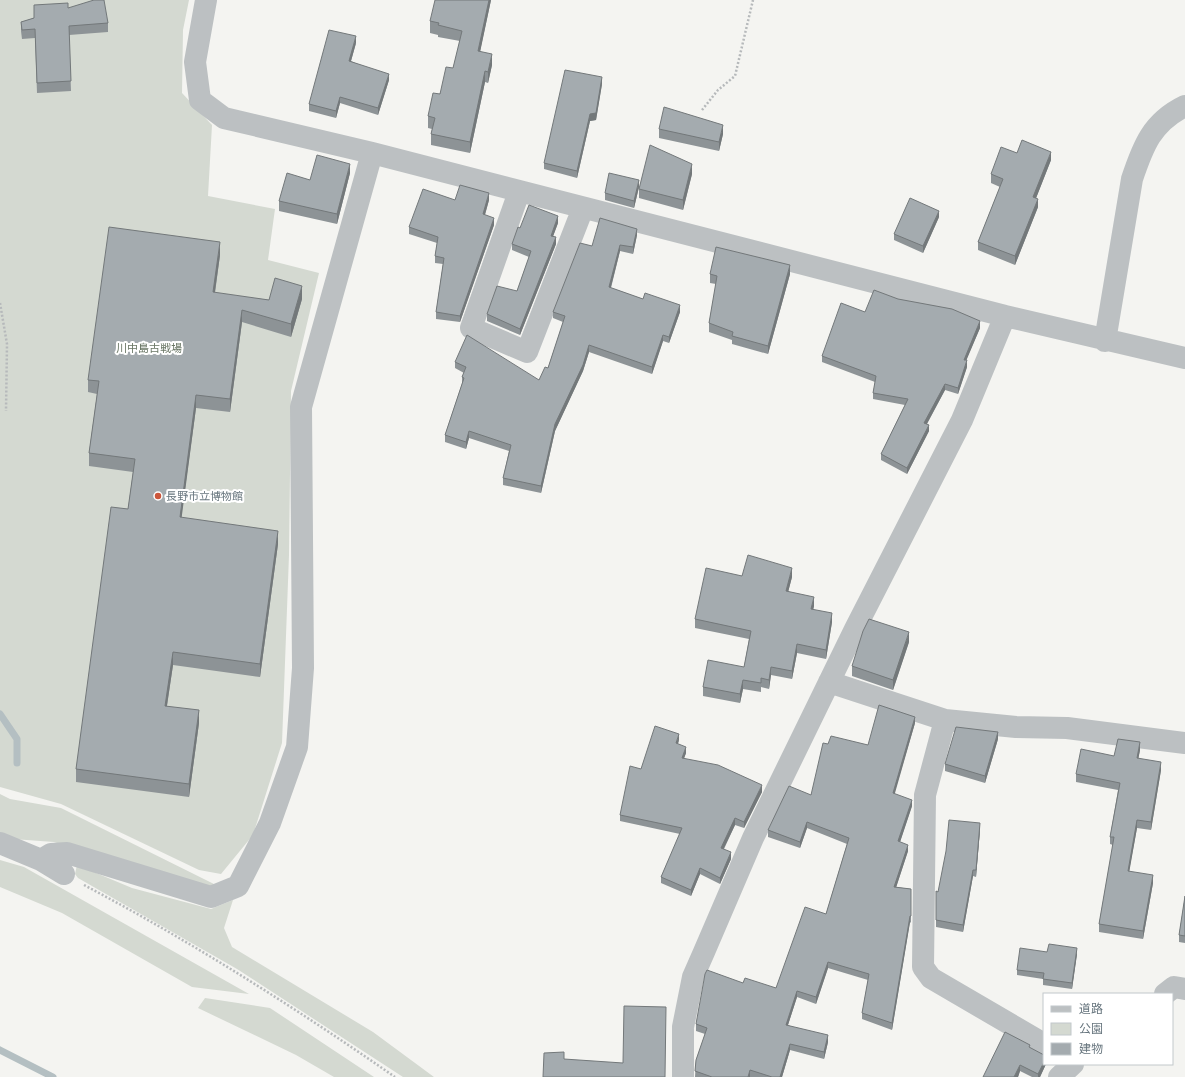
<svg xmlns="http://www.w3.org/2000/svg" width="1185" height="1077" font-family="'Space Grotesk','Noto Sans JP',sans-serif">
	<style>
		.green { fill: #d4d9d1 }
		.lines { fill: none; stroke-linecap: round; stroke-linejoin: round }
		.stream { stroke: #b4bfc2; stroke-width: 7 }
		.path { stroke: #b6b9bb; stroke-width: 2.5; stroke-dasharray: 2 2; stroke-linecap: butt }
		.minor { stroke: #bcc0c2; stroke-width: 22 }
		.wall { fill: #8d9396 }
		.shaded-wall { fill: #73787a }
		.building { fill: #a4abaf; stroke: #73787a }
		.poi-dot { fill: #cb563b; stroke: #fff; stroke-width: 1.5 }
		.labels { text-anchor: middle; stroke-width: 4; stroke-linejoin: round; paint-order: stroke }
		.park-label { font-size: 11px; fill: #6a7765; stroke: #fff }
		.poi-label { font-size: 11px; fill: #67757e; stroke: #fff; text-anchor: start }
	</style>
	<rect width="100%" height="100%" fill="#f4f4f1"/>
	<path class="green" d="M0,0H189L183,30L182,93L212,125L208,196L275,209L268,260L319,273L291,391L289,555L282,743L253,835L221,874L199,870L61,804L0,787Z
		M0,794L10,799L61,808L220,887L205,891L54,842L13,839L0,833Z
		M0,860L24,867L249,994L192,987L62,913L0,887Z
		M77,865L132,888L211,909L233,900L224,928L232,947L373,1032L434,1077H403L237,969L78,878L75,874Z
		M205,998L270,1008L374,1077H334L296,1055L198,1008Z"/>
	<g class="lines">
		<path class="stream" d="M0,714L17,739V763
			M0,1050L53,1077"/>
		<path class="path" d="M702,110L718,90L735,76L753,0
			M0,303L7,344L6,411
			M84,885C192,942 294,1007 395,1077"/>
		<path class="minor" d="M206,0L195,62L200,100L224,118L372,153L1005,316L1185,358
			M519,192L471,328L527,352L583,208
			M1105,341L1132,179C1143,146 1152,122 1185,106
			M829,682L945,720L1016,727L1067,728L1185,743
			M945,720L925,795L923,967L931,978L1044,1044
			M0,843L41,860L64,874
			M41,860L51,854L67,853L211,897L238,886L270,823L297,747L303,668L301,407L372,153
			M1165,994L1174,987L1185,989
			M683,1077V1027L693,977L704,952L753,838L855,629L962,420L1005,316
			M1059,1077L1073,1064"/>
	</g>
	<path class="wall" d="M491,0L480,51L492,65L488,83L485,82L470,153L431,145V134L432,129L428,128V116L453,68L460,41L438,37V35L430,33V21Z
		M34,5L68,8L108,23V32L69,35L71,91L37,93L35,38L22,39L21,31V22L34,18Z
		M356,43L351,61L389,80L378,115L340,103L336,118L309,111V104Z
		M602,84L596,120L590,121L577,178L544,169V163Z
		M659,129L723,134L719,151L659,138Z
		M1017,153L1051,160L1036,198L1038,207L1015,265L978,250V242L1000,187L991,183V174Z
		M350,173L337,224L279,211V201L310,180Z
		M692,174L683,210L639,198V189Z
		M639,187L634,208L605,200V193Z
		M455,200H489L485,215L494,225L460,322L436,319V312L443,264L435,263V256L437,243L409,234V227Z
		M939,217L923,253L894,240V234Z
		M558,223L553,236L556,244L520,335L487,321V314L517,291L529,257L512,250V244L520,228Z
		M637,235L633,254L620,251L611,288L680,312L669,343L663,341L652,374L589,352L583,371L555,431L541,493L503,485V478L509,451L469,438L466,449L445,442V435L462,384V377L464,373L455,368V362L539,380L548,368L563,322L553,318V312L592,246Z
		M220,255L215,293L269,300L302,299L291,337L242,322L230,412L196,408L181,518L278,544L260,677L173,665L167,706L199,723L189,797L76,782V769L128,509L133,472L89,466V453L97,394L88,392V380Z
		M710,274H790L768,354L732,344V340L709,332V323L716,284L710,283Z
		M865,312L980,328L966,360L967,367L958,394L945,390L927,424L929,431L907,474L881,460V454L905,405L873,399V393L875,382L822,362V356Z
		M742,576L792,577L788,592L814,606L813,610L832,622L826,659L797,653L792,679L771,675L769,689L761,687V692L743,689L740,703L703,696V687L744,667L749,639L695,628V619Z
		M909,642L893,690L852,676V666Z
		M915,723L894,794L912,806L900,842L908,851L896,887L911,889V923L910,922L892,1030L862,1019V1013L868,980L828,968L816,1004L797,997L788,1025L828,1042L824,1059L790,1050L782,1077H695L696,1060L705,1034L696,1031V1024L743,983L776,988L826,914L847,844L807,828L800,848L768,837V830L811,795L828,744L868,745Z
		M998,739L985,783L945,771V764Z
		M679,740L678,744L686,753L684,758L762,792L744,828L735,825L724,849L731,859L720,884L700,874L691,896L661,883V877L680,834L620,821V815L641,769Z
		M1140,750L1138,759L1161,770L1151,830L1137,828L1129,871L1153,883L1143,939L1099,932V924L1113,845L1110,844V837L1118,790L1076,782V774L1114,756Z
		M980,830L976,877L973,876L963,932L936,927V891L938,892Z
		M1185,896V943L1179,942V935Z
		M1047,952L1077,954L1072,989L1043,985V979L1017,975V970Z
		M1030,1048L1044,1064H1046L1040,1077H1032L1020,1071L1018,1077H983Z"/>
	<path class="shaded-wall" d="M489,0H491L478,62V51Z
		M356,36V43L349,68V61Z
		M492,54V65L488,83V72Z
		M485,71V82L470,153V142Z
		M389,74V80L378,115V108Z
		M602,77V84L596,120L590,121L577,178V171L590,114Z
		M340,97V103L336,118V111Z
		M723,125V134L719,151V142Z
		M1051,152V160L1033,206V197Z
		M350,164V173L337,224V214Z
		M692,164V174L683,210V200Z
		M639,180V187L634,208V201Z
		M489,193V200L483,221V214Z
		M1038,199V207L1015,265V256Z
		M939,211V217L923,253V246Z
		M558,216V223L551,242V236Z
		M494,218V225L460,322V316Z
		M637,229V235L633,254V247Z
		M556,237V244L520,335V329Z
		M220,242V255L213,305V292Z
		M620,245V251L609,294V287Z
		M790,265V274L768,354V346Z
		M302,286V299L291,337V324Z
		M680,305V312L669,343V337Z
		M242,310V322L230,412V399Z
		M980,321V328L964,366V360Z
		M663,335V341L652,374V367Z
		M589,345V352L583,371L555,431L541,493V486L555,424Z
		M967,360V367L958,394V388Z
		M945,384V390L924,429V423Z
		M196,395V408L180,530V517Z
		M929,425V431L907,474V468Z
		M469,431V438L466,449V442Z
		M278,531V544L260,677V664Z
		M792,568V577L786,600V591Z
		M814,597V606L811,618V609Z
		M832,613V622L826,659V650Z
		M909,632V642L893,690V680Z
		M797,644V653L792,679V671Z
		M173,652V665L165,718V706Z
		M771,667V675L769,689V680Z
		M743,680V689L740,703V694Z
		M199,710V723L189,797V784Z
		M915,717V723L893,800V793Z
		M998,732V739L985,783V776Z
		M679,734V740L676,749V743Z
		M1140,742V750L1137,766V758Z
		M686,747V753L682,764V758Z
		M1161,762V770L1151,830V822Z
		M762,785V792L744,828V822Z
		M912,800V806L898,848V841Z
		M735,818V825L721,854V848Z
		M1137,820V828L1128,879V871Z
		M807,822V828L800,848V842Z
		M980,823V830L976,877V870Z
		M908,845V851L894,894V887Z
		M731,852V859L720,884V878Z
		M700,868V874L691,896V890Z
		M973,870V876L963,932V925Z
		M1153,875V883L1143,939V931Z
		M910,916V922L892,1030V1023Z
		M1077,948V954L1072,989V983Z
		M828,962V968L816,1004V997Z
		M797,991V997L786,1031V1025Z
		M828,1035V1042L824,1059V1052Z
		M790,1044V1050L782,1077H780Z
		M1044,1062V1064H1046L1040,1077H1038V1074Z
		M1020,1065V1071L1018,1077H1014Z
		M750,1070V1077H748Z"/>
	<path class="building" d="M94,0H104L108,23L69,26L71,81L37,83L35,29L22,30L21,22L34,18V5L68,3V8Z
		M435,0H489L478,51L492,54L488,72L485,71L470,142L431,134L435,118L428,116L433,93L440,94L446,67L453,68L462,31L438,25L439,23L430,21Z
		M329,30L356,36L349,61L389,74L378,108L340,97L336,111L309,104Z
		M565,70L602,77L596,113L590,114L577,171L544,163Z
		M664,107L723,125L719,142L659,129Z
		M1022,140L1051,152L1033,197L1038,199L1015,256L978,242L1003,179L991,174L1001,147L1017,153Z
		M650,145L692,164L683,200L639,189Z
		M317,155L350,164L337,214L279,201L287,173L310,180Z
		M609,173L639,180L634,201L605,193Z
		M460,185L489,193L483,214L494,218L460,316L436,312L444,258L435,256L438,237L409,227L423,189L455,200Z
		M910,198L939,211L923,246L894,234Z
		M529,205L558,216L551,236L556,237L520,329L487,314L497,286L517,291L531,251L512,244L518,227L520,228Z
		M600,218L637,229L633,247L620,245L609,287L643,299L645,293L680,305L669,337L663,335L652,367L589,345L583,365L555,424L541,486L503,478L511,445L469,431L466,442L445,435L464,378L462,377L466,367L455,362L467,335L539,380L545,367L548,368L565,316L553,312L580,243L592,246Z
		M109,227L220,242L213,292L269,300L275,278L302,286L291,324L242,310L230,399L196,395L180,517L278,531L260,664L173,652L165,706L199,710L189,784L76,769L111,507L128,509L135,459L89,453L99,381L88,380Z
		M716,247L790,265L768,346L732,336L733,332L709,323L717,276L710,274Z
		M874,290L898,299L952,309L980,321L964,360H967L958,388L945,384L924,423L929,425L907,468L881,454L908,399L873,393L876,376L822,356L841,303L865,312Z
		M748,555L792,568L786,591L814,597L811,609L832,613L826,650L797,644L792,671L771,667L769,680L761,678V683L743,680L740,694L703,687L708,660L744,667L751,631L695,619L706,568L742,576Z
		M869,619L909,632L893,680L852,666L863,631Z
		M879,705L915,717L893,793L912,800L898,841L908,845L894,887L911,889V916H910L892,1023L862,1013L869,974L828,962L816,997L797,991L786,1025L828,1035L824,1052L790,1044L780,1077H772L750,1070L748,1077H712L695,1071L696,1060L707,1028L696,1024L705,974L707,970L743,983L745,978L776,988L805,907L826,914L849,838L807,822L800,842L768,830L789,786L811,795L823,743L828,744L831,736L868,745Z
		M655,726L679,734L676,743L686,747L682,758L718,765L762,785L744,822L735,818L721,848L731,852L720,878L700,868L691,890L661,877L682,828L620,815L630,766L641,769Z
		M956,727L998,732L985,776L945,764Z
		M1118,739L1140,742L1137,758L1161,762L1151,822L1137,820L1128,871L1153,875L1143,931L1099,924L1114,837H1110L1120,783L1076,774L1081,749L1114,756Z
		M949,820L980,823L976,870H973L963,925L936,920V891L938,892L946,851Z
		M1185,896V936L1179,935Z
		M1049,944L1077,948L1072,983L1043,979L1044,973L1017,970L1020,948L1047,952Z
		M624,1006L666,1007L665,1077H543L544,1053L564,1052V1059L623,1063Z
		M1005,1032L1030,1045L1029,1047L1044,1055V1062L1038,1074L1020,1065L1014,1077H983Z"/>
	<circle class="poi-dot" cx="158" cy="496" r="4"/>
	<g class="labels">
		<g class="park-label">
			<text x="149" y="352">川中島古戦場</text>
		</g>
		<g class="poi-label">
			<text x="166" y="500">長野市立博物館</text>
		</g>
	</g>
	<rect x="1043" y="993" width="130" height="72" fill="#ffffff" stroke="#c2c8cb"/>
	<rect x="1051" y="1006" width="20" height="6" fill="#bcc0c2" stroke="#c2c8cb"/>
	<text x="1079" y="1013" font-size="12" fill="#67757e">道路</text>
	<rect x="1051" y="1023" width="20" height="12" fill="#d4d9d1" stroke="#c2c8cb"/>
	<text x="1079" y="1033" font-size="12" fill="#67757e">公園</text>
	<rect x="1051" y="1043" width="20" height="12" fill="#a4abaf" stroke="#c2c8cb"/>
	<text x="1079" y="1053" font-size="12" fill="#67757e">建物</text>
</svg>
